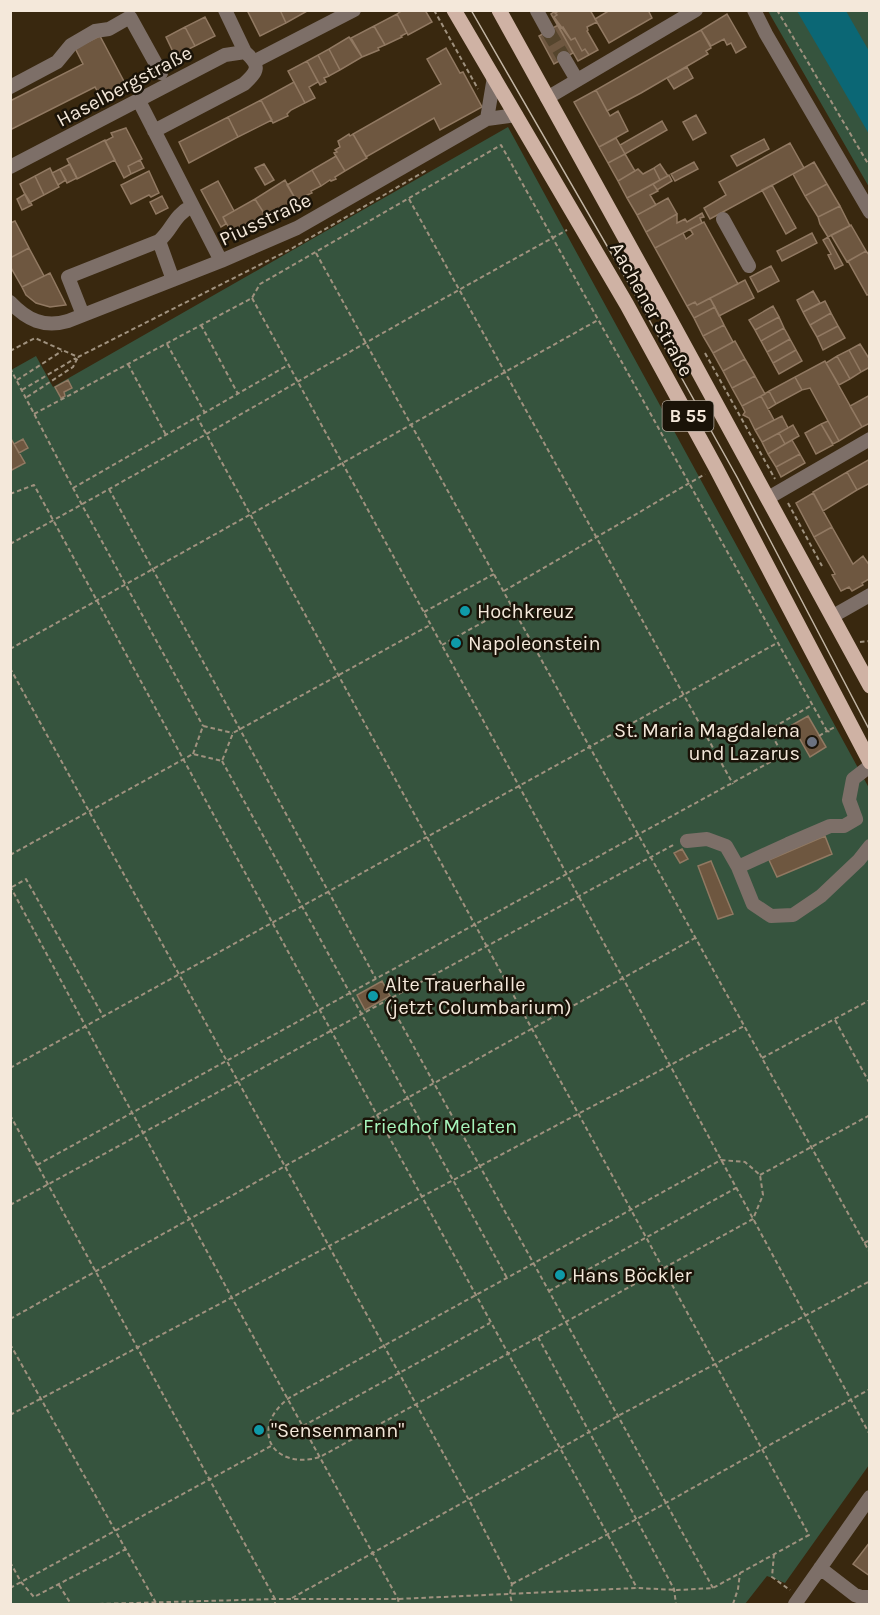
<svg xmlns="http://www.w3.org/2000/svg" width="880" height="1615" font-family="Karla,sans-serif">
	<style>
		.green { fill: #36543e }
		.water { fill: #0b6775 }
		.building { fill: #6e5740; stroke: #917962; stroke-width: 1.5 }
		.lines { fill: none; stroke-linecap: round; stroke-linejoin: round }
		.minor-tunnel { stroke: #55452d; stroke-width: 14; stroke-dasharray: 14 7; stroke-linecap: butt }
		.path { stroke: #a0927f; stroke-width: 2; stroke-dasharray: 4.5 3; stroke-linecap: butt }
		.minor { stroke: #7d6f68; stroke-width: 14 }
		.major { stroke: #cfb2a4; stroke-width: 15 }
		.tram { stroke: #c3b6a5; stroke-width: 1.5 }
		.culture-dot { fill: #0f9aa8; stroke: #1a1308; stroke-width: 2 }
		.worship-dot { fill: #6b7280; stroke: #1a1308; stroke-width: 2 }
		.labels { text-anchor: middle; stroke-width: 5; stroke-linejoin: round; paint-order: stroke }
		.shield { fill: #1a1308; stroke: #b3a89b; stroke-width: 1.5 }
		.shield-label { font-size: 18px; font-weight: bold; fill: #f4e8da }
		.street-label { font-size: 20px; fill: #f4e8da; stroke: #1a1308 }
		.poi-label { font-size: 20px; fill: #f4e8da; stroke: #1a1308; text-anchor: start }
		.park-label { font-size: 20px; fill: #a6f4bb; stroke: #1a1308 }
	</style>
	<rect width="100%" height="100%" fill="#39280f"/>
	<path class="green" d="M768,11H869V187Z
		M508,127L869,788V1465L785,1583L767,1576L745,1604H11V370L36,356L53,387Z"/>
	<path class="water" d="M797,11H846L869,51V134Z"/>
	<path class="building" d="M247,10H280L286,23L260,36Z
		M280,10H309L286,23Z
		M403,10H425L432,22L408,35L397,14Z
		M557,10H560L555,13L557,15L554,17L561,28L563,27L571,40L575,38L582,51L585,49L589,55L578,61L551,14Z
		M560,10H590L597,22L587,27L588,30L587,31L598,50L589,55L585,49L582,51L575,38L571,40L554,17L557,15L555,13Z
		M610,10H648L652,18L609,43L595,19Z
		M397,14L407,33L401,36L402,37L385,45L374,26Z
		M727,14L746,47L736,53L731,43L727,45L724,39L711,46L701,30Z
		M205,17L215,36L195,46L185,27Z
		M558,25L573,53L554,64L539,36Z
		M374,26L385,45L378,48L379,50L362,57L351,38Z
		M185,27L195,46L175,56L166,37Z
		M701,30L711,48L706,51L708,54L641,93L607,111L596,90Z
		M100,36L128,89L103,102L95,87L10,130V101L83,64L75,48Z
		M349,37L362,57L340,70L329,49Z
		M446,48L460,73L463,72L482,107L440,130L434,118L366,157L353,134L441,84L427,59Z
		M329,49L340,70L329,76L318,55Z
		M318,55L329,76L324,78L326,82L320,85L307,61Z
		M307,61L318,82L309,87L315,98L305,103L288,71Z
		M687,67L693,78L674,89L667,78Z
		M294,82L305,103L291,110L287,114L288,116L273,123L261,100Z
		M596,90L610,116L618,111L628,131L599,147L574,102Z
		M261,100L272,120L238,137L228,117Z
		M696,115L706,133L693,140L683,122Z
		M228,117L238,137L189,163L179,142Z
		M662,121L667,130L625,154L620,145Z
		M126,128L142,159L128,166L131,174L124,178L105,141L113,137L111,133Z
		M349,134L350,136L353,134L367,158L345,171L334,153L337,152L335,150L340,147L338,141Z
		M616,138L625,154L608,163L599,147Z
		M764,139L769,149L737,166L731,156Z
		M105,140L115,160L77,179L67,159Z
		M790,143L804,168L710,219L704,208L726,195L719,182Z
		M625,154L635,171L618,181L608,163Z
		M336,156L345,171L335,177L336,179L331,181L330,180L321,186L312,170Z
		M140,160L144,168L131,174L128,166Z
		M694,162L698,169L675,181L671,174Z
		M814,162L827,184L805,196L793,174Z
		M70,164L77,178L67,183L60,169Z
		M264,164L274,180L265,185L255,168Z
		M660,164L668,176L660,180L654,168Z
		M50,168L59,187L44,195L35,176Z
		M654,168L660,180L627,198L618,181L638,169L643,174Z
		M60,169L66,180L58,185L52,173Z
		M312,170L321,186L311,191L312,193L296,200L287,185Z
		M149,171L159,193L151,197L149,195L131,204L121,185Z
		M669,175L672,181L657,190L653,184Z
		M35,176L44,195L29,203L20,184Z
		M285,180L296,200L280,213L279,211L267,218L255,199Z
		M218,181L234,211L223,217L226,224L221,227L201,190Z
		M653,184L658,191L650,195L656,205L637,215L627,198Z
		M827,184L840,206L818,217L805,196Z
		M772,185L796,228L786,234L762,190Z
		M25,194L32,205L22,210L17,199Z
		M162,196L168,208L156,214L150,202Z
		M668,198L677,214L646,232L637,215Z
		M255,199L267,218L234,237L223,217Z
		M840,206L850,226L828,237L820,224L818,217Z
		M702,213L704,217L700,218L702,223L655,248L646,232L677,214V223L685,219L687,222Z
		M15,221L29,248L10,258V223Z
		M704,222L738,284L697,305L695,302L687,306L655,248L683,233L686,239L693,234L690,229Z
		M851,225L866,251L847,262L831,235Z
		M812,233L817,243L782,261L777,251Z
		M828,237L843,265L835,269L828,255L831,254L823,240Z
		M29,248L44,276L22,287L10,266V258Z
		M866,251L870,256V294L867,295L848,261Z
		M771,266L779,281L758,292L750,277Z
		M50,273L66,305L50,307L36,303L26,295L22,287Z
		M745,280L754,298L719,316L710,298Z
		M813,291L820,303L803,312L797,300Z
		M710,298L715,307L694,318L687,306L695,302L697,305Z
		M825,301L831,313L810,325L803,312Z
		M773,306L779,317L755,330L749,320Z
		M715,307L724,325L703,336L694,318Z
		M831,313L838,326L817,337L810,325Z
		M779,317L784,328L761,341L755,330Z
		M724,325L733,342L713,353L703,336Z
		M838,326L845,338L823,350L817,337Z
		M784,328L790,339L767,352L761,341Z
		M790,339L796,350L773,363L767,352Z
		M735,341L745,359L723,371L713,353Z
		M860,344L870,360V367L861,372L849,350Z
		M796,350L802,361L779,374L773,363Z
		M849,350L861,372L850,379L837,356Z
		M837,356L850,379L839,385L826,363Z
		M745,359L755,376L732,388L723,371Z
		M825,361L862,427L839,441L810,388L802,390L795,377Z
		M755,376L765,394L742,406L732,388Z
		M795,377L802,390L776,404L769,391Z
		M68,380L72,388L64,392L65,396L61,398L55,387Z
		M769,391L776,404L768,409L761,396Z
		M870,395V423L862,427L850,406Z
		M761,396L774,420L755,430L749,418L743,415L745,412L742,406Z
		M782,416L788,428L762,442L755,430Z
		M828,421L839,441L833,444L821,424Z
		M821,424L833,445L816,454L805,433Z
		M793,425L799,436L785,444L779,433Z
		M779,433L785,444L768,454L762,442Z
		M10,437L25,463L10,471Z
		M23,439L28,448L19,453L14,444Z
		M792,440L800,454L776,467L768,454Z
		M800,454L805,463L781,477L776,467Z
		M870,459V483L857,490L847,472Z
		M847,472L857,490L823,511L813,492Z
		M813,493L832,527L814,537L796,503Z
		M832,527L853,564L863,556L870,566L869,579L862,583L863,585L852,591L849,587L841,591L832,575L835,574L814,537Z
		M808,716L826,747L810,757L792,725Z
		M825,836L832,854L777,877L769,860Z
		M682,849L688,859L680,863L674,853Z
		M711,861L733,914L718,919L698,866Z
		M382,981L390,996L365,1010L357,995Z
		M870,1542V1576L853,1564Z"/>
	<g class="lines">
		<path class="minor-tunnel" d="M548,31L564,58"/>
		<path class="path" d="M434,10L478,89
			M777,10L870,167
			M409,199L733,784
			M316,253L870,1253
			M252,298L519,786L870,1435
			M201,325L238,394
			M167,344L205,413
			M10,351L35,338L78,357L291,249L427,170
			M705,353L775,479
			M128,364L166,435
			M10,368L82,505L203,726
			M17,380L62,351
			M22,390L76,358
			M27,397L73,367L78,357
			M34,414L252,298L260,284L501,145L827,731L835,727
			M73,488L288,365
			M109,489L376,979
			M10,494L34,485L377,1115L637,1588
			M788,503L822,566
			M10,544C197,442 380,332 567,230
			M504,591L705,474
			M424,612L494,574
			M860,642L870,641
			M442,645L512,606
			M10,649L598,320
			M10,668L469,1500L512,1584L510,1594L512,1604
			M819,736L827,731L831,732
			M193,754L203,726L233,733
			M222,761L507,1278
			M10,855L193,754L222,761L233,733L430,625
			M10,886L232,1298L398,1599L399,1604
			M12,887L26,879L103,1016
			M388,1000L713,1588
			M835,1020L870,1084
			M762,1058L870,1000
			M10,1068L777,643
			M10,1115L275,1599V1604
			M721,1160L745,1162L760,1175L763,1195L753,1219L320,1457C273,1471 248,1429 289,1398Z
			M37,1165L783,755L769,730L812,705
			M760,1175L870,1115
			M10,1205L675,844
			M864,1243L870,1240
			M549,1291L736,1188
			M10,1319L695,938
			M538,1337L674,1589L676,1604
			M10,1344L156,1603
			M10,1415L744,1026
			M303,1426L490,1323
			M774,1554L772,1577L790,1590
			M10,1562L21,1582L34,1597L126,1549
			M512,1584L637,1519L870,1389
			M59,1585L71,1604
			M10,1588L271,1446
			M292,1598L618,1416L870,1281
			M99,1604L275,1599H398L637,1588L677,1590L713,1588L809,1535L197,417
			M733,1604L738,1589L740,1573"/>
		<path class="minor" d="M225,10L245,52
			M754,10L766,34L870,212
			M537,11L548,31
			M564,58L577,80
			M255,61L354,10
			M10,87L57,62L71,45L95,31L109,29L130,17L161,73
			M547,98L696,10
			M139,101L221,261
			M487,119L494,77
			M10,167L225,55L245,52C261,66 258,71 244,84L154,131
			M723,219L749,266
			M159,241L173,280
			M10,302C27,320 44,328 68,321L221,261L297,228L487,119L516,115
			M83,315L68,277L159,241C173,229 173,216 192,206
			M768,498L870,439
			M833,616L870,595
			M687,841L707,839L726,846L738,867L788,844L830,826H844L856,819L849,800L853,779L870,766
			M738,867L753,904L771,916L793,915L821,896L859,860L870,846
			M820,1568L855,1595L861,1597H870
			M795,1604L870,1497"/>
		<path class="major" d="M454,10L627,305L716,468L870,762
			M499,10L661,303L870,686"/>
		<path class="tram" d="M471,10L637,298L737,477L870,731"/>
	</g>
	<g class="culture-dot">
		<circle cx="465" cy="611" r="6"/>
		<circle cx="456" cy="643" r="6"/>
		<circle cx="373" cy="996" r="6"/>
		<circle cx="560" cy="1275" r="6"/>
		<circle cx="259" cy="1430" r="6"/>
	</g>
	<circle class="worship-dot" cx="812" cy="742" r="6"/>
	<g class="labels">
		<rect class="shield" x="662.5" y="401" width="51" height="30" rx="4.5"/>
		<g class="shield-label">
			<text x="688" y="422">B 55</text>
		</g>
		<g class="street-label">
			<text transform="translate(124 86) rotate(-28)" y="7">Haselbergstraße</text>
			<text transform="translate(265 219) rotate(-25)" y="7">Piusstraße</text>
			<text transform="translate(652 309) rotate(61)" y="7">Aachener Straße</text>
		</g>
		<g class="poi-label">
			<text x="477" y="618">Hochkreuz</text>
			<text x="468" y="650">Napoleonstein</text>
			<text x="800" y="737" text-anchor="end">St. Maria Magdalena<tspan x="800" dy="23">und Lazarus</tspan></text>
			<text x="385" y="991">Alte Trauerhalle<tspan x="385" dy="23">(jetzt Columbarium)</tspan></text>
			<text x="572" y="1282">Hans Böckler</text>
			<text x="271" y="1437">"Sensenmann"</text>
		</g>
		<g class="park-label">
			<text x="440" y="1133">Friedhof Melaten</text>
		</g>
	</g>
	<rect width="880" height="1615" fill="none" stroke="#f4e8da" stroke-width="24"/>
</svg>
